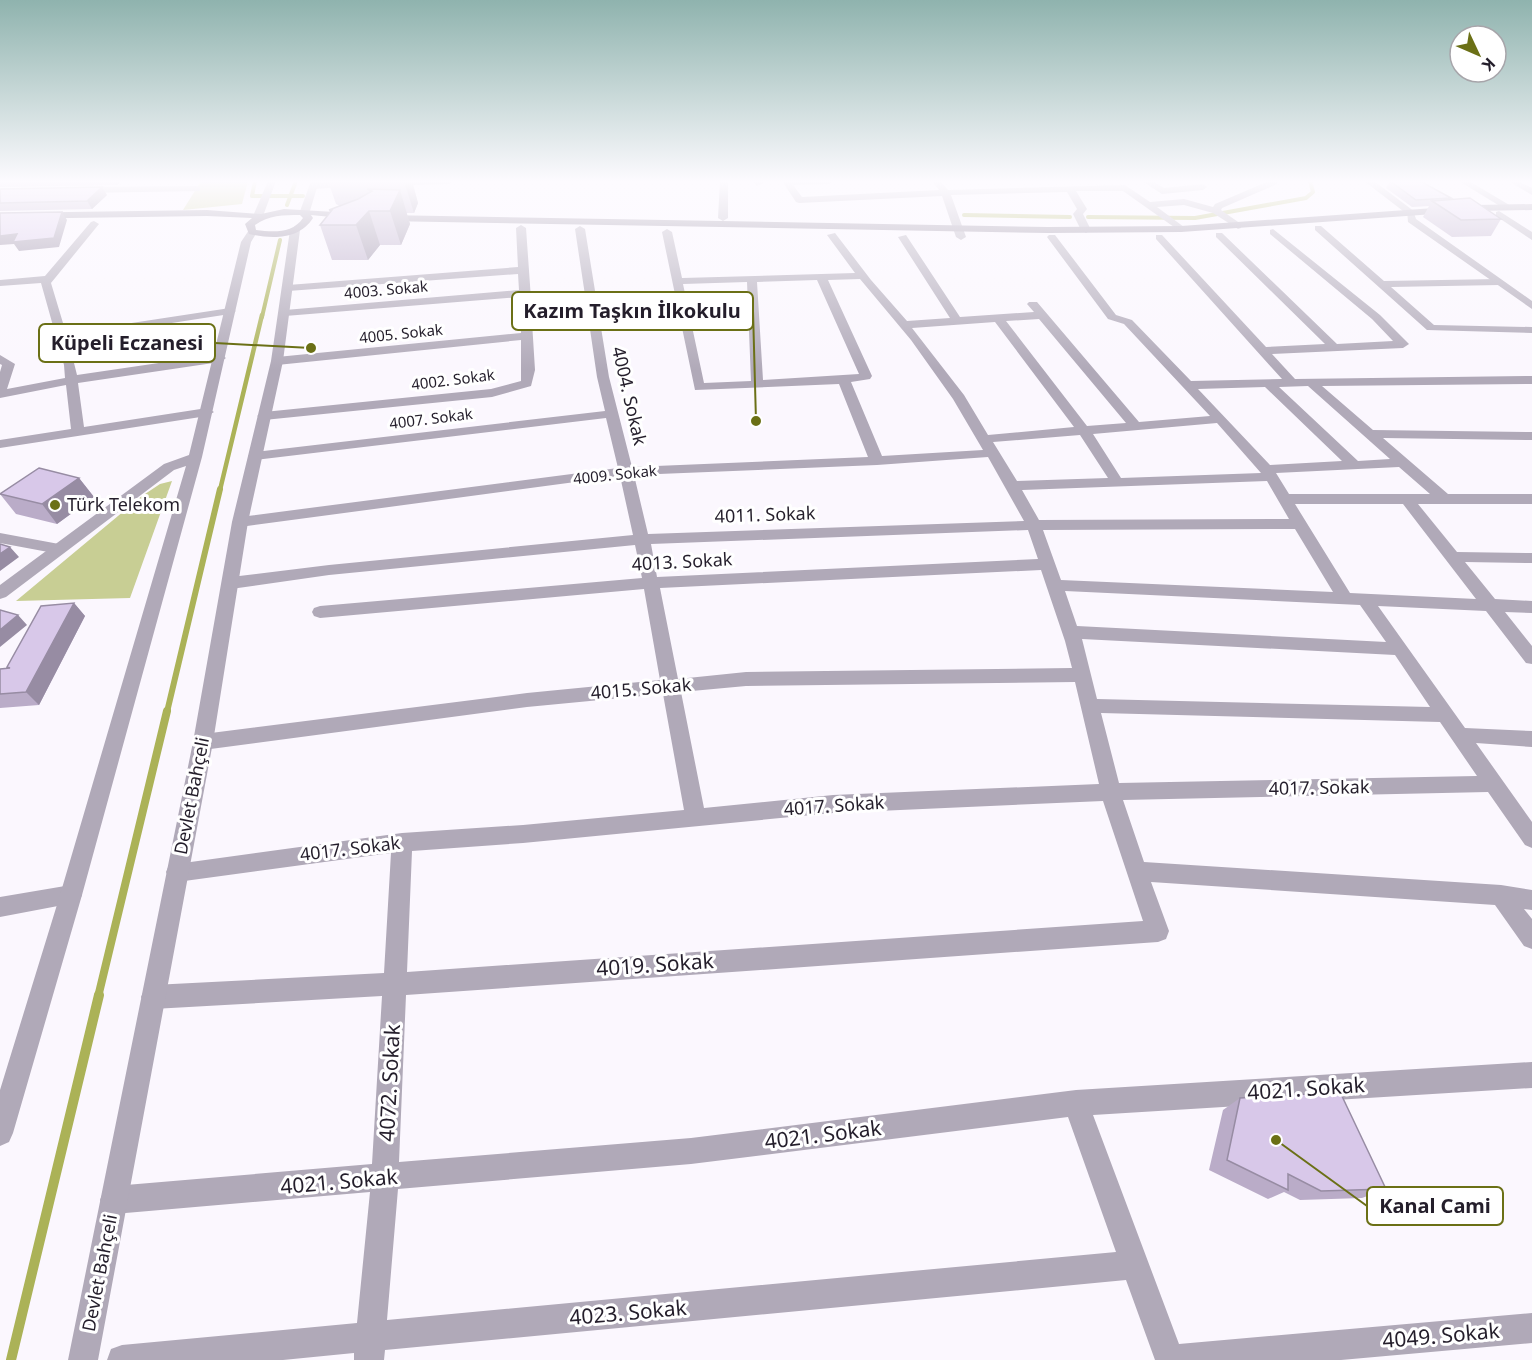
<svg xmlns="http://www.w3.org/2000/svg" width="1532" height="1360" font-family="'Noto Sans',sans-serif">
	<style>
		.green { fill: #c8ce94 }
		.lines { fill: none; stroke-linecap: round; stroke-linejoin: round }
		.stream-far4 { stroke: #abb257; stroke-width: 4 }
		.stream-far3 { stroke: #abb257; stroke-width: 4.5 }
		.stream-far2 { stroke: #abb257; stroke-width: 6 }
		.stream-far1 { stroke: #abb257; stroke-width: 8 }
		.stream { stroke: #abb257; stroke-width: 10 }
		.minor { fill: #b0a9b8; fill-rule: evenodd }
		.tertiary { fill: #b0a9b8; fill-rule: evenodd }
		.secondary { fill: #8d8398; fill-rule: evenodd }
		.wall { fill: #baacc8 }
		.shaded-wall { fill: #978ca3 }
		.building { fill: #d8c8e9; stroke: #978ca3; stroke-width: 1.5 }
		.poi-dot { fill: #6b7016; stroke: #fff; stroke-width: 2 }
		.labels { text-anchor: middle; stroke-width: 6; stroke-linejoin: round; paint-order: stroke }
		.far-street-label { font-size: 15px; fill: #241e2b; stroke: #fff }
		.street-label { font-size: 18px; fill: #241e2b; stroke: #fff }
		.poi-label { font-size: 18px; fill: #241e2b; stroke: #fff; text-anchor: start }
		.near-street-label { font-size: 21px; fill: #241e2b; stroke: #fff }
		.leader { fill: none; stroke: #6b7016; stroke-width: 2 }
		.callout-dot { fill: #6b7016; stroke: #fff; stroke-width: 2 }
		.callout { fill: #fff; stroke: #6b7016; stroke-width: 2 }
		.callout-label { font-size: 20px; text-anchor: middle; font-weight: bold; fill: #241e2b }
	</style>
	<rect width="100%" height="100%" fill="#fbf7fe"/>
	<path class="green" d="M201,181H248L242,204L183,210Z
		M172,481L130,598L16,601L142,496L160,484Z"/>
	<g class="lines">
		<path class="stream-far4" d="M255,181L252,196H303
			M287,205L296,181
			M964,215L1070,217
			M1088,217L1195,218L1306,198L1313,192L1310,181
			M262,317L280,240"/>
		<path class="stream-far3" d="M220,490L262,315"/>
		<path class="stream-far2" d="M167,712L220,489"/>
		<path class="stream-far1" d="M98,997L167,711"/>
		<path class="stream" d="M11,1360L99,995"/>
		<path class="minor" d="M353,181L356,182V186L313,189L309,186L313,183Z
			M387,181H453L449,184L389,186L385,183Z
			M720,181H728V218L723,221L718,218Z
			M754,181H762L763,184L756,186Z
			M782,181H834L830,184L793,185L802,197L939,190L932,181H940L948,190L1125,185L1150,202L1184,199L1213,207L1215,204L1269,181H1277V184L1222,208L1221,210L1241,224V228L1238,229L1213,213L1184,205L1157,207L1184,227L1186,229L1181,232L1123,191H1076L1087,209L1083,214L1091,230L1086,233L1081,230L1073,214L1077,209L1067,192L951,195L966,237L961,240L956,237L942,196L799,203L796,202Z
			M1142,181H1152L1164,188L1203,184L1207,187L1203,190L1162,194Z
			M1364,181H1374L1415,212L1407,214Z
			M1459,181H1469L1511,206L1503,208Z
			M1508,181H1518L1532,188V195Z
			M197,186L200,187V191L80,193L75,190L80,187Z
			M1499,211L1532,232V240L1496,216V212Z
			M94,221L99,224L51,283L66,333L230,308L236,311L230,314L68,339L77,375L220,354L226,358L220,362L78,383L84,427L207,408L214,412L207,416L0,448V440L71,429L66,385L0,398V372L2,365L0,364V355L15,364L7,389L65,378L64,365L41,283L0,286V280L45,276L91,222Z
			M521,225L526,228L531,299L585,295L575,229L580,226L585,229L609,377L632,467L868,457L839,384L695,390L662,232L667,229L672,232L682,278L855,273L827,235L835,233L871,280L907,321L950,318L898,237L906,235L960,317L1034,312L1027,304L1029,302H1037L1139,422L1210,416L1124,324L1108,319L1047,237L1049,235H1055L1116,315L1132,320L1191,381L1282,379L1156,239V235H1162L1266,347L1325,344L1216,237V233H1222L1337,344L1393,341L1372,319L1270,234V230L1273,229L1380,315L1409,344L1403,348L1272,354L1295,379L1532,376V384L1322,386L1373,430L1532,432V440L1383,438L1448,494H1532V504H1418L1457,552L1532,553V563L1465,562L1495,599L1532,601V613L1505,612L1532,646V664L1526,663L1486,611L1378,606L1465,728L1532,731V747L1476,743L1532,822V848L1525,845L1488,792L1123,800L1144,862L1501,885L1532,890V910L1524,909L1532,919V949L1524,946L1495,905L1151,882L1169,931L1166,939L1158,942L406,995L399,1162L691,1138L1076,1090L1532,1062V1088L1093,1115L1179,1344L1532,1313V1343L1341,1360H1155L1126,1280L385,1350L384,1360H354V1353L283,1360H107L111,1349L122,1345L357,1323L370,1192L114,1214L104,1210L100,1200L104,1190L114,1186L372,1164L382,996L153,1009L145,1005L141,997L145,989L153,985L384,973L391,853L177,882L169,879L166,872L169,865L402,833L523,825L684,810L663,694L527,707L203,750L196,747L193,742L196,737L203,734L527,693L660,680L644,589L320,618L314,616L312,612L314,608L320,606L642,578L635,545L329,575L231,589L225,587L223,583L225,579L231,577L329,565L633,535L620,476L240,527L232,522L240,517L618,468L606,418L255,460L248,456L255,452L605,411L597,377L586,302L531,306L535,370L531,386L492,397L264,420L257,416L264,412L491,389L521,381V340L277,365L271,361L277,357L521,333L519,297L285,316L279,313L285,310L519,290L518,274L288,291L283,288L288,285L518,267L516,228ZM860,279L911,340L953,399L983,450L882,456L851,382L870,379L872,376L828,280ZM817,280L859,374L763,380L757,282ZM747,282L751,381L704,383L683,284ZM1039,319L1126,423L1087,426L1006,321ZM995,322L1074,427L988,435L964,395L912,328ZM1308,386L1390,459L1358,461L1279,387ZM1265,387L1342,461L1270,465L1198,389ZM1217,423L1261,473L1121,478L1093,434ZM1080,435L1108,478L1017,481L993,442ZM988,457L1024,521L648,534L634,475L877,465ZM1399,467L1430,494H1289L1276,473ZM1267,481L1289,519L1039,520L1022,490ZM1295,504H1403L1476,599L1350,593ZM1295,529L1333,592L1061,580L1043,530ZM1028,530L1038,559L657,577L651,544ZM1041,570L1065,641L1072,668L746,672L678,679L660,588ZM1065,591L1360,605L1386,642L1077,626ZM1082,639L1395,655L1430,707L1097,699ZM1075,682L1099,784L833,795L704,808L681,692L746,686ZM1101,713L1440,722L1477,776L1119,783ZM1103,801L1143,921L407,972L412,851L523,843L833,813ZM1068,1117L1116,1252L387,1320L398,1189L691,1164Z
			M1315,226H1321L1384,281L1499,279L1504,282L1499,285L1391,287L1434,325L1532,327V333L1427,330L1315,230Z
			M0,533L59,544L67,549L59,554L0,543Z
			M71,885L79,888L82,895L79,902L0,917V897Z"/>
		<path class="tertiary" d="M268,181H276L263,216L255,218L253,216Z
			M311,181H319L309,214L304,217L299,214Z
			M1407,210H1413L1416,219L1532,301V309L1408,222Z
			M295,227L300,230L283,361L248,522L213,742L98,1360H68L193,742L232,522L271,361L290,230Z
			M249,230L257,232L251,242L202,457L82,895L13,1133L9,1142L0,1146V1090L60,895L186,466L174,470L6,597L0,599V585L164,464L189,455L241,242Z"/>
		<path class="secondary" d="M1532,204V210L1476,211L1181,232L1048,233L385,221L380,218L385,215L1048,227L1181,226L1476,205Z
			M284,209L352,213L357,216L352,219L311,215L313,218C299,240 272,239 249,234L245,224L252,218L207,216L0,219V213L207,210L261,214ZM300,215L303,218C292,234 273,232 256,230L255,225C269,215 283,215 300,215Z"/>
	</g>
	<path class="wall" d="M0,181H121L117,185L0,187Z
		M328,181H412L418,203L414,213H406L410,224L401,245H380L368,260H332L320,225L330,213L329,210L340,206L336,204Z
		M1390,181L1451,198L1450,200L1501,219L1491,236L1452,237L1423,217L1429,206L1412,207L1386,188Z
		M0,189L107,195L92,209L0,211Z
		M79,478L94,497L57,524L16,514L0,494Z
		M74,603L85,616L39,705L0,708V669L8,668Z
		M1240,1098L1386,1189L1362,1198L1300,1200L1284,1192L1268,1199L1209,1170L1223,1110Z"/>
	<path class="shaded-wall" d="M115,181H121L117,185Z
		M404,181H412L418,203L414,213Z
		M102,187L107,195L92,209L87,201Z
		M400,190L410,224L401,245L390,211Z
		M369,211L380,245L368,260L356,225Z
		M62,212L67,220L59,247L19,251L14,244L0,245V236Z
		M79,478L94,497L57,524L42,504Z
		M10,547L19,557L0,571V554Z
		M74,603L85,616L39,705L26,692Z
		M18,615L27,625L0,647V630Z"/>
	<path class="building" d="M1390,181H1420L1451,198L1416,200Z
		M102,187L87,201L0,203V189Z
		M367,189L400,190L390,211H369L356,225H320L332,210H329L358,199L372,191Z
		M1470,198L1501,219L1461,220L1432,201Z
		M62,212L54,238L13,242L17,234L0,236V213Z
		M39,468L79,478L42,504L0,494Z
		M0,544L10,547L0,554Z
		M74,603L26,692L0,694V669L10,668L7,667L41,606Z
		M0,610L18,615L0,630Z
		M1340,1092L1386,1189L1321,1191L1288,1174V1190L1227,1160L1240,1098Z"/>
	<linearGradient id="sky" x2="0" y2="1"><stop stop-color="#8fb3ae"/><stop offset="0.49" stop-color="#fdfbff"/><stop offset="1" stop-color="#fdfbff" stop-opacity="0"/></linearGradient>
	<rect width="1532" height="371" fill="url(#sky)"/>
	<circle class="poi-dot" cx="55" cy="505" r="6"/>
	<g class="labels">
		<g class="far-street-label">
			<text transform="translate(386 290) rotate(-5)" y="5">4003. Sokak</text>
			<text transform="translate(401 334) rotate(-6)" y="5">4005. Sokak</text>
			<text transform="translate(453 380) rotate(-7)" y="5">4002. Sokak</text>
			<text transform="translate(431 419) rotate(-7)" y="5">4007. Sokak</text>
			<text transform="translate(615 475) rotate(-6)" y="5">4009. Sokak</text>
		</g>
		<g class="street-label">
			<text transform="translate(629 396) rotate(77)" y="6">4004. Sokak</text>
			<text transform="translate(765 515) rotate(-2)" y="6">4011. Sokak</text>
			<text transform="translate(682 562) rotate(-3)" y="6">4013. Sokak</text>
			<text transform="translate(641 689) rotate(-5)" y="6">4015. Sokak</text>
			<text transform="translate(1319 788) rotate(-1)" y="6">4017. Sokak</text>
			<text transform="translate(192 796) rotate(-79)" y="6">Devlet Bahçeli</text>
			<text transform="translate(834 806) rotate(-4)" y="6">4017. Sokak</text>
			<text transform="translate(350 849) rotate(-7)" y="6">4017. Sokak</text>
			<text transform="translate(100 1273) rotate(-79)" y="6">Devlet Bahçeli</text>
		</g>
		<g class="poi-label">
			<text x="67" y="511">Türk Telekom</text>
		</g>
		<g class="near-street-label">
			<text transform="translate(655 965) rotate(-4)" y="7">4019. Sokak</text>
			<text transform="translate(390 1083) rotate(-87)" y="7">4072. Sokak</text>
			<text transform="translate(1306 1089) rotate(-4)" y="7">4021. Sokak</text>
			<text transform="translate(823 1135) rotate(-7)" y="7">4021. Sokak</text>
			<text transform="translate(339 1182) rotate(-5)" y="7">4021. Sokak</text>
			<text transform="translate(628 1313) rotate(-5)" y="7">4023. Sokak</text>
			<text transform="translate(1441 1336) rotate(-5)" y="7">4049. Sokak</text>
		</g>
	</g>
	<path class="leader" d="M756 421L753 311M311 348L215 343M1276 1140L1367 1206"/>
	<g class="callout-dot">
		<circle cx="756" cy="421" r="6"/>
		<circle cx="311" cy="348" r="6"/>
		<circle cx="1276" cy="1140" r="6"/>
	</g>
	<g class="callout">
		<rect x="512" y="292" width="241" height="38" rx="6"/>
		<rect x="39" y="324" width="176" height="38" rx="6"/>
		<rect x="1367" y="1187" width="136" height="38" rx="6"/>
	</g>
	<g class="callout-label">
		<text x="632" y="318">Kazım Taşkın İlkokulu</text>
		<text x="127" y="350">Küpeli Eczanesi</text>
		<text x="1435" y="1213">Kanal Cami</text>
	</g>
	<g transform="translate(1478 54) rotate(134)"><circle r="28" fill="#ffffff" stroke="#a7a5aa" stroke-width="1.5"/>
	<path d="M0-4.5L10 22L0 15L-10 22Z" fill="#6b7016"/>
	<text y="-9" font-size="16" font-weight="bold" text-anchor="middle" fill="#241e2b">K</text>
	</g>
</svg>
